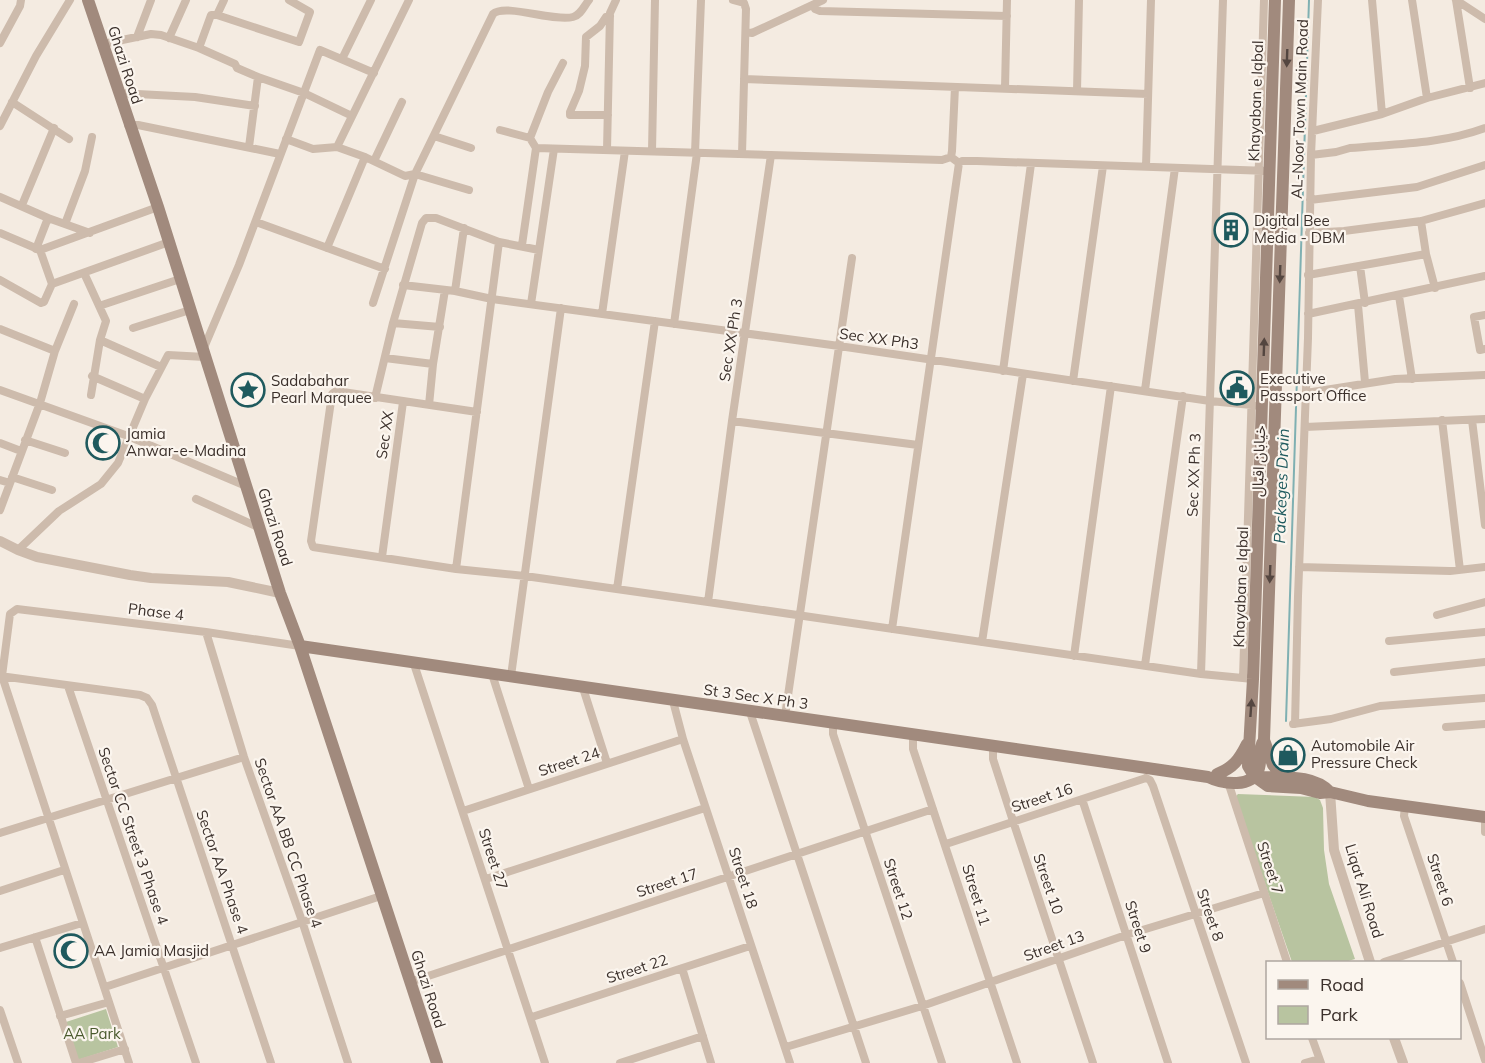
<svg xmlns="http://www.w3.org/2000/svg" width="1485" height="1063" font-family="Mulish,'Noto Sans Arabic',sans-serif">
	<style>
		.green { fill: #b8c4a0 }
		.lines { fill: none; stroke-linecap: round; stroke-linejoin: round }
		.stream { stroke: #7fb0b2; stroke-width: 2 }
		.minor { stroke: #cdbbac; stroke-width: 8 }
		.tertiary { stroke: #cdbbac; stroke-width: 10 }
		.secondary { stroke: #a18a7d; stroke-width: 12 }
		.oneway { fill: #544640 }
		.labels { text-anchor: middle; stroke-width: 4.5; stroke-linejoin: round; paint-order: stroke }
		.street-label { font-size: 15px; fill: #3b302b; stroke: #fbf5ee }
		.poi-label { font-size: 15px; fill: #3b302b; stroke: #fbf5ee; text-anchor: start }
		.park-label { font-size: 15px; fill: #4a5a2e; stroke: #fbf5ee }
		.water-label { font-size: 16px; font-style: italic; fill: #1f5a5e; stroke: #fbf5ee }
	</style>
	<rect width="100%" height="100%" fill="#f4ebe1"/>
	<path class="green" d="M1238,794L1315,797L1320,800L1323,808L1324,850L1329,884L1355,959L1345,962H1292L1235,797Z
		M106,1009L118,1047L78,1060L66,1022Z"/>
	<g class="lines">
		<path class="stream" d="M1286,721L1309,0"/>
		<path class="minor" d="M733,0L744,3L746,9L742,154
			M1372,0L1382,114
			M1412,0L1427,98
			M1456,0L1470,88
			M1456,0L1485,19
			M813,5L815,9L820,11L1007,16
			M217,15L224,0
			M746,32L752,33L823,0
			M137,37L151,0
			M169,38L186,0
			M0,43L20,6L21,0
			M103,44L151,34L161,35L199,48L211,15H217L299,42L310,12L289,0
			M199,48L235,64L237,68L258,77
			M342,59L371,0
			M744,79L1148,94
			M1005,88L1007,0
			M1077,91L1079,0
			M118,93L195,97L255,106
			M12,102L69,139
			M608,115H570V112L579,91L585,66L586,37L600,26L606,17L610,16
			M128,125H138L280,154
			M0,126L36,56L70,0
			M500,130L530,138L536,148L522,245
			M1313,131L1382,114L1427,98L1485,83
			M434,136L471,148
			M530,138L548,92L563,63
			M286,139L313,149L337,147L365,157L405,176L415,174L469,190
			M249,147L258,77L304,93L352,116
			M337,147L409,0
			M536,148L942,160L951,157L959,163L962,161H977L1269,171
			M607,150L610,13L616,0
			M652,151L655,0
			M695,153L701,0
			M1311,155L1336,152L1350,148C1395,144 1442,144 1485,128
			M951,157L952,151L955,87
			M374,161L402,102
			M1146,166L1151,0
			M0,197L48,218
			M1310,200L1417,187L1485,165
			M22,205L54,128
			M1421,221L1426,254L1435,288
			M256,222L385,269
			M65,224L85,171L92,137
			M0,233L40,250L158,207
			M1309,233L1344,231L1421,221L1485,203
			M327,248L365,157
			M36,249L48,218L90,233
			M1360,266L1365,303
			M84,273L106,321L100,340L91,395
			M1308,275L1426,254
			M0,280L41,303L44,302L52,284L40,250
			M52,284L169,242
			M403,285L455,291L492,299L839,346L1210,401L1262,406
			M455,291L464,228
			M1399,296L1412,379
			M373,303L415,174L493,14C505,3 554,22 573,17C581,15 584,6 589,0
			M531,304L554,149
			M1358,305L1365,382
			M99,306L180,279
			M602,314L625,151
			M1308,314L1485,276
			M1485,315L1474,317L1480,350L1485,349
			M393,323L440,327
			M674,324L697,153
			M133,328L190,310
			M0,329L55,351
			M100,340L161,367
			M203,350L239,265L320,50L374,73
			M385,358L433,364
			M1003,371L1031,164
			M92,376L145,399
			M1073,381L1103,166
			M0,390L128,436L246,486
			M1145,390L1175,168
			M1306,393L1395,379L1485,375
			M375,398L393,323L422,223L426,218H436L499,242L539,250
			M429,405L433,364L445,290
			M477,412L336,391L332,394L311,541L313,547L456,569L525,576L708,602L1201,674L1253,679
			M1442,420L1460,570
			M1472,420L1485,525
			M732,421L918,445
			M1305,427L1485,419
			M25,440L65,453
			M0,443L21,451
			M12,477L52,490
			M0,480L10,483
			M196,499L260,528
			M0,510L40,403L55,351L74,304
			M18,550L59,511L101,484L118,463L145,399L168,355L205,357
			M382,557L403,402
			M1299,567L1450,571L1485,567
			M456,569L499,242
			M617,589L655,321
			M708,602L732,421L771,155
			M1437,615L1485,602
			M892,629L959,163
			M206,632L244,757L302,921L348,1063
			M1389,641L1485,632
			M982,642L1023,374
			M1074,656L1111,386
			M414,664L545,1063
			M1145,665L1183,396
			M1394,672L1485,662
			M492,674L529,789
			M1201,674L1223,0
			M0,676L140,695L147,698L152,705L271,1063
			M511,676L561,308
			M1243,678L1264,0
			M68,686L196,1063
			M583,688L607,763
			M673,701L683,739L790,1063
			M750,712L866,1063
			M785,716L852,258
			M833,723V734L942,1063
			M1293,724L1331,719L1380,706L1485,698
			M1295,724L1298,596L1308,338L1311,155L1318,0
			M1446,727L1485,724
			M913,735V749L1017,1063
			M993,747V759L1013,821L1093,1063
			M1146,778L1150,780L1153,786L1246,1063
			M1228,782L1287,962
			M1082,799L1168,1063
			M1405,806L1404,816L1453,962
			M463,811L683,739
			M1485,817V832
			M0,833L244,757
			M946,844L1146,778
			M486,879L705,808
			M0,891L64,870
			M35,937L76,1063
			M0,948L82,923
			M1384,962L1485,929
			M682,968L711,1063
			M410,982L933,809
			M1460,983L1485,1060
			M105,987L381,896
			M0,1010L18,1063
			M60,1016L109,1002
			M532,1017L750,946
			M1312,1038L1321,1063
			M786,1047L922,1006L1126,935L1264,893
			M79,1063L125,1049
			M129,1063L2,676L10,614L17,609L206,632L300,646
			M620,1063L703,1036
			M1305,1063L1319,1059"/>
		<path class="tertiary" d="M0,541L18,550L37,557L130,575L151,578L228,582L280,593
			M1330,792L1334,850L1370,962
			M1394,1038L1403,1063"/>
		<path class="secondary" d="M88,0L158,207L280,593L300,646L437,1063
			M1275,0L1253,679L1248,766L1254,776L1268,786L1301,788L1320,793L1330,792L1368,801L1485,817
			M300,646L1147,768L1208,777C1222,784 1254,789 1259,768C1262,758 1258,748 1264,740L1289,0
			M1264,740L1273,765L1283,777
			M1217,774C1233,768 1239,760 1247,744
			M1261,777C1284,778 1313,774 1330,792"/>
	</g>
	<defs><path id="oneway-solid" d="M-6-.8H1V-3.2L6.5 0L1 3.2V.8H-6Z" transform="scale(1.5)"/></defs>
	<g class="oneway">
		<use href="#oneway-solid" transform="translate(1287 58) rotate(92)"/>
		<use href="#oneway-solid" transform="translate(1280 274) rotate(92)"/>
		<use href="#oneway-solid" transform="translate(1264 347) rotate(-88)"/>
		<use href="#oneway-solid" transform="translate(1270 574) rotate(92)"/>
		<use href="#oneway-solid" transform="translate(1251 708) rotate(-86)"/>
	</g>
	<defs>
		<symbol id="building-ring" viewBox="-11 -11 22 22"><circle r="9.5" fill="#fbf5ee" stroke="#1f5a5e" stroke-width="1.5"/><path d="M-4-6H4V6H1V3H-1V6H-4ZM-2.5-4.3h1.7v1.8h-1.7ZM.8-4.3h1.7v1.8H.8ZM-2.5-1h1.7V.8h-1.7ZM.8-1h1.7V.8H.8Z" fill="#1f5a5e"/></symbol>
		<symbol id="civic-ring" viewBox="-11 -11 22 22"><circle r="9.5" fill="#fbf5ee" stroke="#1f5a5e" stroke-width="1.5"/><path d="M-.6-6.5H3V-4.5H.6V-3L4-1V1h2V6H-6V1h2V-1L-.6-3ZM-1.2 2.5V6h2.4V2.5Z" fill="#1f5a5e"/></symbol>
		<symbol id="sight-ring" viewBox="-11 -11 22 22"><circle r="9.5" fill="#fbf5ee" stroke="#1f5a5e" stroke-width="1.5"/><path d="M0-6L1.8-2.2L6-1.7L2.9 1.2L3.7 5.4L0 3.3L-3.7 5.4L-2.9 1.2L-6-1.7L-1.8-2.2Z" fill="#1f5a5e"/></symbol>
		<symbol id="mosque-ring" viewBox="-11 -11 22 22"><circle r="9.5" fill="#fbf5ee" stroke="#1f5a5e" stroke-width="1.5"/><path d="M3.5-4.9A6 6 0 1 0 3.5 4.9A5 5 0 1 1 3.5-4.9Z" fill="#1f5a5e"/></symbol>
		<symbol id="shop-ring" viewBox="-11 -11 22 22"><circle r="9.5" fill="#fbf5ee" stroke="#1f5a5e" stroke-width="1.5"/><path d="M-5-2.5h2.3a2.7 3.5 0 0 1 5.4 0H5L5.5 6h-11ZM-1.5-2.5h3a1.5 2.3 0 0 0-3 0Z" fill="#1f5a5e"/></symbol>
	</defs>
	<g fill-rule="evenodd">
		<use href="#building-ring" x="1212" y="211" width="38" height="38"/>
		<use href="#civic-ring" x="1218" y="369" width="38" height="38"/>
		<use href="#sight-ring" x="229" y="371" width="38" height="38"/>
		<use href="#mosque-ring" x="84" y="424" width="38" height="38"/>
		<use href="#shop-ring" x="1269" y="736" width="38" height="38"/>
		<use href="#mosque-ring" x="52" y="932" width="38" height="38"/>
	</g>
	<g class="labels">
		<g class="street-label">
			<text transform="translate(125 65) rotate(72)" y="5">Ghazi Road</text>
			<text transform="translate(1256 101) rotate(-88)" y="5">Khayaban e Iqbal</text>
			<text transform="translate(1300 109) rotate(-88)" y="5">AL-Noor Town Main Road</text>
			<text transform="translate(879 339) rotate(8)" y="5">Sec XX Ph3</text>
			<text transform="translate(731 340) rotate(-81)" y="5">Sec XX Ph 3</text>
			<text transform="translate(385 435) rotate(-82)" y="5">Sec XX</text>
			<text transform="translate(1259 461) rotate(-88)" y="5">خیابان اقبال</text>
			<text transform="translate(1194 475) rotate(-88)" y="5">Sec XX Ph 3</text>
			<text transform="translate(275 527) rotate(72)" y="5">Ghazi Road</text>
			<text transform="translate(1241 587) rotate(-88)" y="5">Khayaban e Iqbal</text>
			<text transform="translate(156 612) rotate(7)" y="5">Phase 4</text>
			<text transform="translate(756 697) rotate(8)" y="5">St 3 Sec X Ph 3</text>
			<text transform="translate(569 762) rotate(-18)" y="5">Street 24</text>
			<text transform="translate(1042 798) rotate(-18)" y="5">Street 16</text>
			<text transform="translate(133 836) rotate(71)" y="5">Sector CC Street 3 Phase 4</text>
			<text transform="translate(288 843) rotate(71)" y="5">Sector AA BB CC Phase 4</text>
			<text transform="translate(493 859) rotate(72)" y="5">Street 27</text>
			<text transform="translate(1270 868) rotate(72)" y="5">Street 7</text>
			<text transform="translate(222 872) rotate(71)" y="5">Sector AA Phase 4</text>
			<text transform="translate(743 878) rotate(72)" y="5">Street 18</text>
			<text transform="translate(1440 880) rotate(72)" y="5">Street 6</text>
			<text transform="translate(667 883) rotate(-18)" y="5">Street 17</text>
			<text transform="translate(1048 884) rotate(71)" y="5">Street 10</text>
			<text transform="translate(898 889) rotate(72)" y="5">Street 12</text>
			<text transform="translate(1364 891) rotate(73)" y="5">Liqat Ali Road</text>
			<text transform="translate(976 895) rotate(73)" y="5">Street 11</text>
			<text transform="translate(1210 915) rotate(71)" y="5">Street 8</text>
			<text transform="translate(1138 927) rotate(72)" y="5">Street 9</text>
			<text transform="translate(1054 946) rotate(-20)" y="5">Street 13</text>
			<text transform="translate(637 969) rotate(-18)" y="5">Street 22</text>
			<text transform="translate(428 989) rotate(72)" y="5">Ghazi Road</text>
		</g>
		<g class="poi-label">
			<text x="1254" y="226">Digital Bee<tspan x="1254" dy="17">Media - DBM</tspan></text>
			<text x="1260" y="384">Executive<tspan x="1260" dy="17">Passport Office</tspan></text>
			<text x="271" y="386">Sadabahar<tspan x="271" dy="17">Pearl Marquee</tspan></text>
			<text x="126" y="439">Jamia<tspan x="126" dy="17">Anwar-e-Madina</tspan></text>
			<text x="1311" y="751">Automobile Air<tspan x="1311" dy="17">Pressure Check</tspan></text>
			<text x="94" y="956">AA Jamia Masjid</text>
		</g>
		<g class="park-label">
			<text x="92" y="1039">AA Park</text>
		</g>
		<g class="water-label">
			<text transform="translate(1281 486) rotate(-88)" y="6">Packeges Drain</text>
		</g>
	</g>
	<rect x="1266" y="961" width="195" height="78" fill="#fbf5ee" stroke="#aea6a0" stroke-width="1.5"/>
	<rect x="1278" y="980" width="30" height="9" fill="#a18a7d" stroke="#aea6a0" stroke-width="1.5"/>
	<text x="1320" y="991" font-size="18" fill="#3b302b">Road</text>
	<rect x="1278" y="1006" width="30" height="18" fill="#b8c4a0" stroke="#aea6a0" stroke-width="1.5"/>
	<text x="1320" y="1021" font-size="18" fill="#3b302b">Park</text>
</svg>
